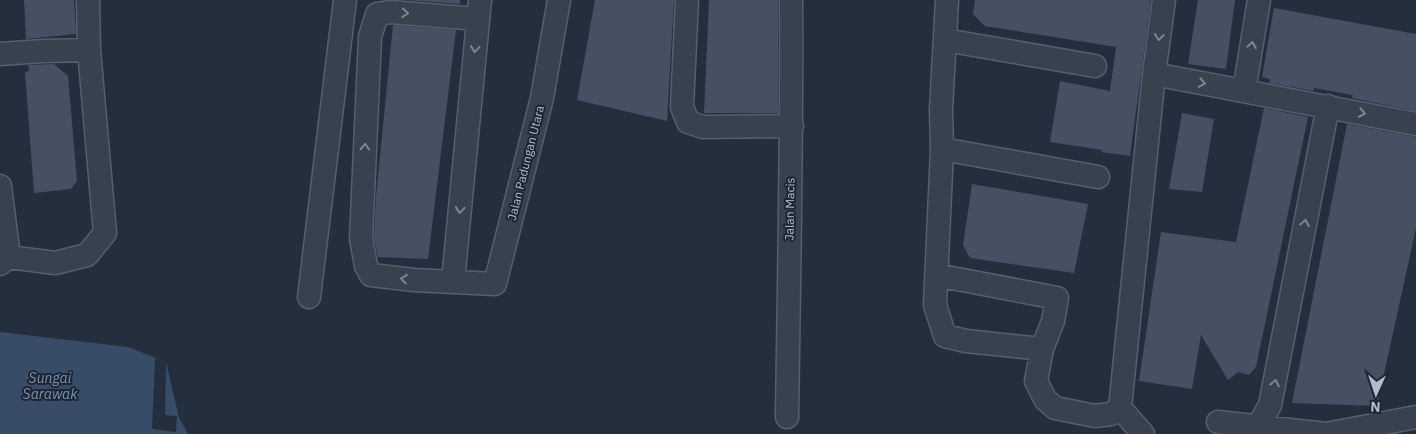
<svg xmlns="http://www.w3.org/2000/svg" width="1416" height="434" font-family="'IBM Plex Sans',sans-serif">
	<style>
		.water { fill: #394c67 }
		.pier { fill: #242f3e }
		.building { fill: #455162 }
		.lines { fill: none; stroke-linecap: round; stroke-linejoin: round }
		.minor-casing { stroke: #565f6c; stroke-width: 25 }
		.minor { stroke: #38414e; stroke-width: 22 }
		.oneway { stroke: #7c8592 }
		.labels { text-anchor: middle; stroke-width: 4; stroke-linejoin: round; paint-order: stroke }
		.street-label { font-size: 12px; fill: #b4bcc9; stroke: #1d2633 }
		.water-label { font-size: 14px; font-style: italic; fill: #7c92b1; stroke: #1d2633 }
	</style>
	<rect width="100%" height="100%" fill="#242f3e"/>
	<path class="water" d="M0,332L128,347L166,362L179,418L188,434H0Z"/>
	<path class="pier" d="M155,358L166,362L165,415L177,416L176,432L152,429Z"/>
	<path class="building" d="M24,0H74L76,34L26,39Z
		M405,0H460V4Z
		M595,0H674L667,121L577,100Z
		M709,0H778V113H704Z
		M975,0H1151L1130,156L1101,152L1102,150L1050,142L1060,81L1110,91L1116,47L985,26L973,14Z
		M1198,0H1235L1226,69L1188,64Z
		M1274,8L1416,34V111L1352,98L1353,95L1314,88V91L1269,83L1270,79L1262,77Z
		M393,25L456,30L428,259L378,257L374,237L376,197Z
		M54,64L68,76L77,181L71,189L34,193L25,72L29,71L28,65Z
		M1264,108L1308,117L1256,367L1249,375L1238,372L1228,380L1201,335L1192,389L1139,381L1161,232L1236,242Z
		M1182,113L1214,119L1202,192L1169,189Z
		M1347,124L1416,137V228L1377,406L1292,403Z
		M972,184L1088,204L1074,273L970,258L963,245Z"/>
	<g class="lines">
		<defs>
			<path id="minor" d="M687,0L682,107L688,122L703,127L792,126
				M947,0L941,109L942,149L935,305L945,336L966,341L1042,349
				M478,19L390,12L377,14L370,37L361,238L366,266L371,275L414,280L495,284L542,98L559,0
				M945,40L1095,66
				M0,54L43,51L89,50
				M1154,74L1416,124
				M1244,91L1259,0
				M942,149L1098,177
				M0,186L9,257
				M0,264L9,257L55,263L87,255L105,233L89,50L88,0
				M936,275L1057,298L1053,321L1042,349L1036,381L1045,399L1055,408L1095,416L1111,414L1120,408
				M453,281L480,0
				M309,297L345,0
				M787,417C789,278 792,139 791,0
				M1218,422L1326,434L1416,417
				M1143,434L1120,408L1154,74L1164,0
				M1256,434L1257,428L1270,405L1328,106"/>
		</defs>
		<use href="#minor" class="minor-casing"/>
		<use href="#minor" class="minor"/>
	</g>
	<defs><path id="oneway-chevron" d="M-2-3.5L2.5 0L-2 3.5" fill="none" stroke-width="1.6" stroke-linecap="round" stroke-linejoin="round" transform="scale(1.25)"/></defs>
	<g class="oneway">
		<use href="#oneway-chevron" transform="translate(405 13) rotate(4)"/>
		<use href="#oneway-chevron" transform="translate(1159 37) rotate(97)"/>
		<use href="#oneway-chevron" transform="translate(1252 45) rotate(-80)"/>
		<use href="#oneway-chevron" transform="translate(475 49) rotate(95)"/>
		<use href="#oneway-chevron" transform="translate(1202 83) rotate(11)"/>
		<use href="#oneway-chevron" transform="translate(1362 113) rotate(11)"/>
		<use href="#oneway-chevron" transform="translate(365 147) rotate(-87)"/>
		<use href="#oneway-chevron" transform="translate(460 210) rotate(95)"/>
		<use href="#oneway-chevron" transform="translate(1305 223) rotate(-79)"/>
		<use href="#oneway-chevron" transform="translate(404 279) rotate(-173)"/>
		<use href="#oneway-chevron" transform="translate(1275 383) rotate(-78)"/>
	</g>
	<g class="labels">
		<g class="street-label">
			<text transform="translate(526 163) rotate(-76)" y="4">Jalan Padungan Utara</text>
			<text transform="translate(790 209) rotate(-89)" y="4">Jalan Macis</text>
		</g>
		<g class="water-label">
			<text x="50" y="383">Sungai<tspan x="50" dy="16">Sarawak</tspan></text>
		</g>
	</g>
	<g transform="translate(1376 394) rotate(183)" stroke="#1d2633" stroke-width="4" paint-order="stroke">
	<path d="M0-4L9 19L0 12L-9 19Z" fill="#b4bcc9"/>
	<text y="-8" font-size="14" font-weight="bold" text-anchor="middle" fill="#b4bcc9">N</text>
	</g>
</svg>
